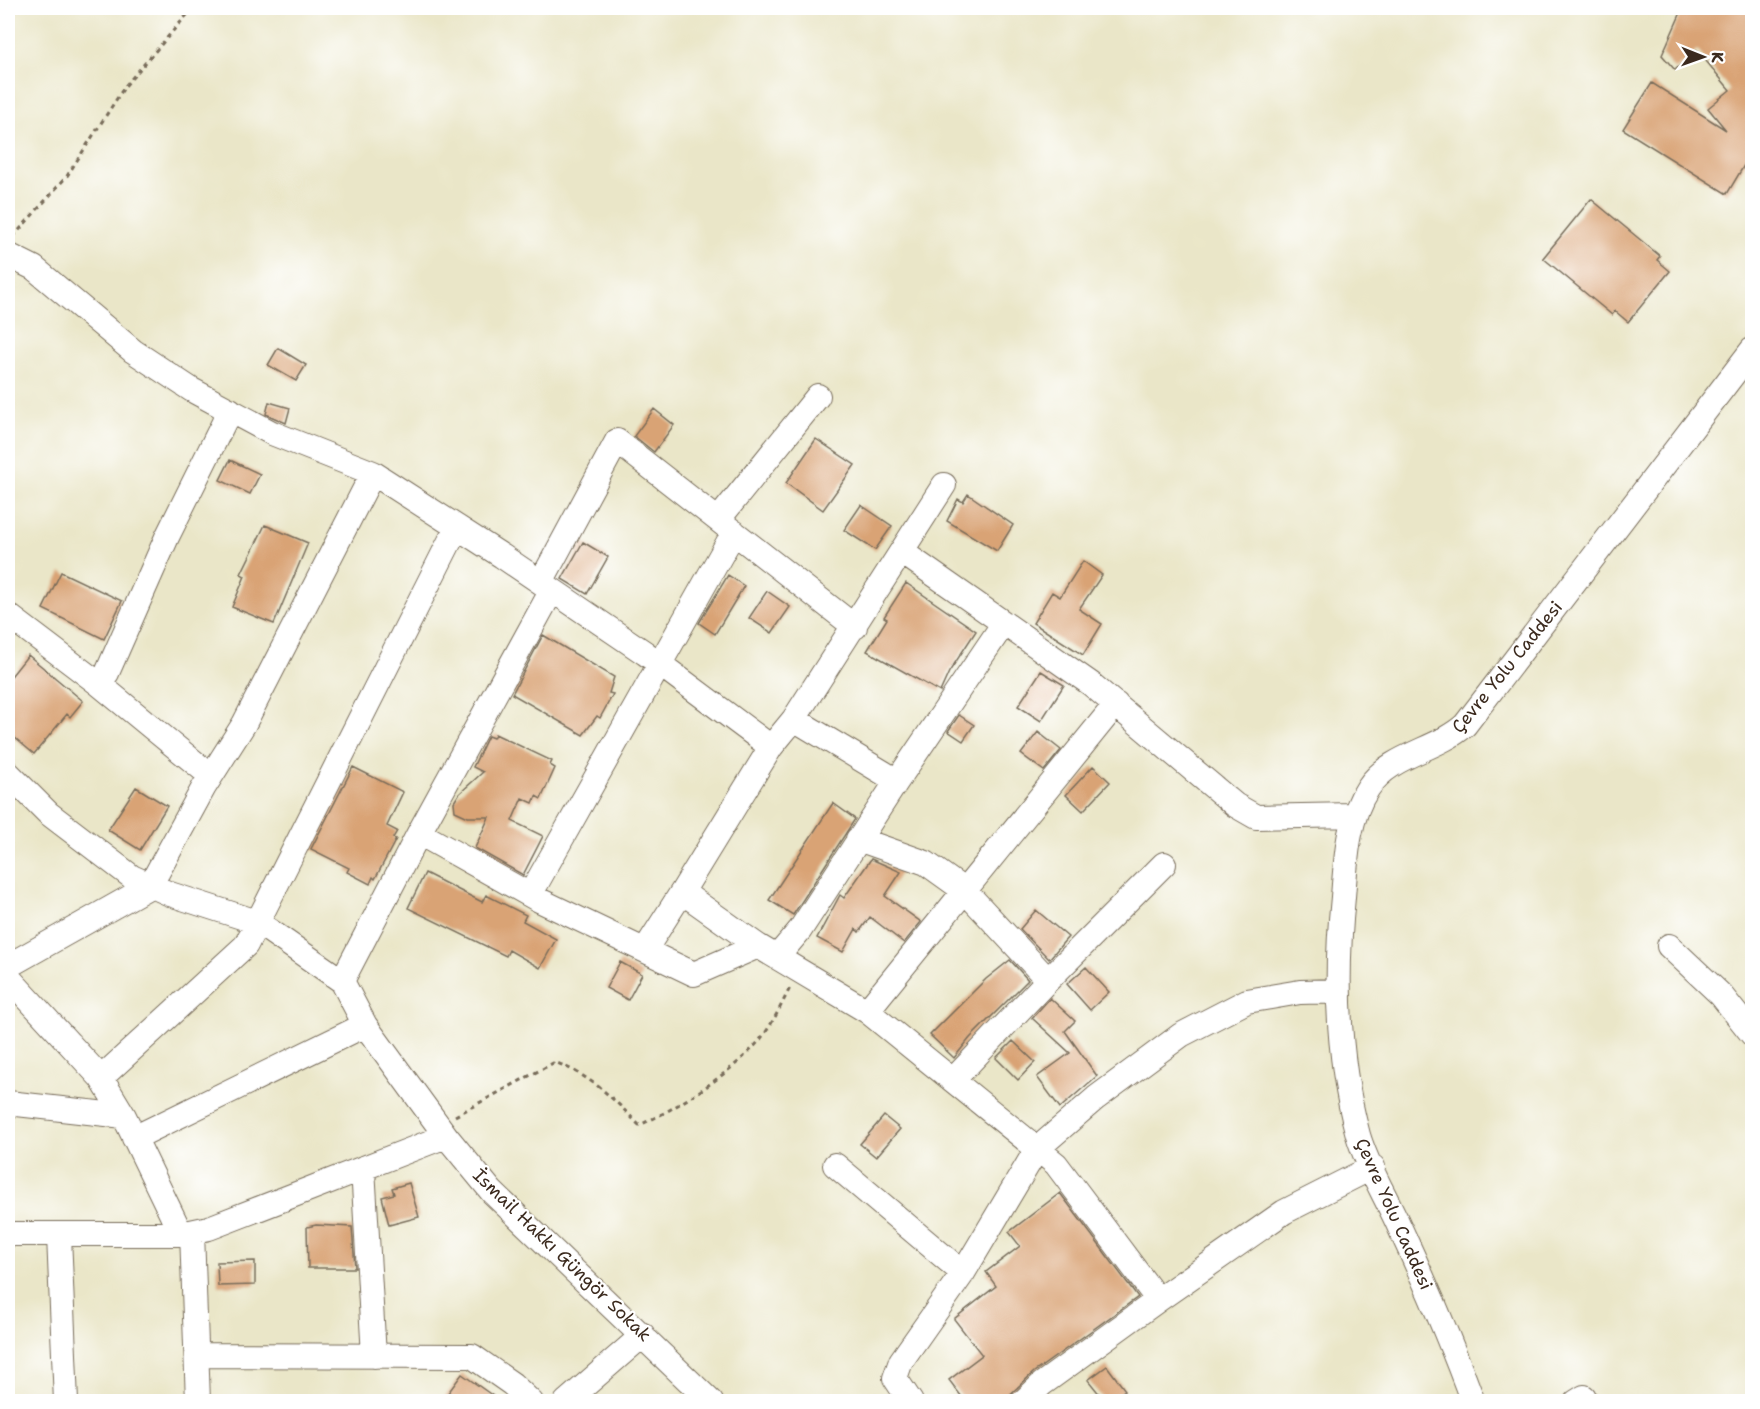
<svg xmlns="http://www.w3.org/2000/svg" width="1760" height="1409" font-family="'Shantell Sans',sans-serif">
	<style>
		.building { fill: #d9a375 }
		.lines { fill: none; stroke-linecap: round; stroke-linejoin: round }
		.minor-casing { stroke: #786c5a; stroke-width: 26 }
		.path { stroke: #786c5a; stroke-width: 3; stroke-dasharray: 4.5 4.5; stroke-linecap: butt }
		.minor { stroke: #fff; stroke-width: 24 }
		.labels { text-anchor: middle; stroke-width: 4.5; stroke-linejoin: round; paint-order: stroke }
		.street-label { font-size: 18px; fill: #3b2a1e; stroke: #fff }
	</style>
	<rect width="100%" height="100%" fill="#fff"/>
	<filter id="ink" filterUnits="userSpaceOnUse"><feTurbulence type="fractalNoise" baseFrequency=".0167" numOctaves="2"/><feDisplacementMap in="SourceGraphic" scale="12" xChannelSelector="R" yChannelSelector="G"/><feConvolveMatrix kernelMatrix="1 2 1 2 8 2 1 2 1" color-interpolation-filters="sRGB"/></filter>
	<filter id="wash" filterUnits="userSpaceOnUse"><feTurbulence type="fractalNoise" baseFrequency=".008" numOctaves="4" result="noise"/><feDisplacementMap in="SourceGraphic" scale="24" xChannelSelector="R" yChannelSelector="G"/><feGaussianBlur stdDeviation="1.35" result="paint"/><feColorMatrix in="noise" values="0 0 0 0 0 0 0 0 0 0 0 0 0 0 0 0 0 1.4 0 .05"/><feComposite in="paint" operator="in"/></filter>
	<g filter="url(#wash)">
		<rect width="100%" height="100%" fill="#eae6c8"/>
		<g id="blocks">
			<path class="building" d="M1683,8H1752V152L1727,194L1623,129L1652,83L1726,130L1708,108L1730,90L1697,50L1675,70L1662,55Z
				M1591,199L1660,256L1657,260L1670,271L1628,322L1615,311L1612,315L1543,258Z
				M278,348L306,365L296,381L268,365Z
				M269,402L290,408L286,423L266,414Z
				M654,409L674,425L654,452L634,436Z
				M816,439L855,465L823,510L786,483Z
				M230,460L260,474L250,494L220,480Z
				M968,494L1013,525L997,551L947,521L958,499L963,502Z
				M861,505L892,526L875,550L844,530Z
				M265,525L308,543L274,624L232,607L245,576L241,574Z
				M583,542L608,557L587,594L562,579Z
				M1083,561L1102,575L1079,609L1102,624L1083,655L1033,623L1052,592L1060,597Z
				M61,572L122,601L104,639L43,609Z
				M728,575L744,586L715,634L699,623Z
				M906,583L976,631L949,672L940,692L867,651L887,619L884,617Z
				M767,591L790,607L772,633L749,618Z
				M543,635L614,677L609,693L613,694L600,718L597,716L583,735L512,694Z
				M28,655L83,701L70,717L67,714L34,754L8,732V680Z
				M1041,671L1064,685L1041,721L1018,706Z
				M959,715L974,725L963,741L948,731Z
				M1038,732L1061,750L1044,771L1021,754Z
				M495,734L552,761L550,765L555,768L541,799L536,796L533,803L522,798L512,821L543,836L523,875L475,848L489,817H468L455,811L454,802L459,794L483,772L473,767L488,736L493,738Z
				M1093,766L1110,782L1083,811L1066,795Z
				M353,767L403,792L387,826L397,831L393,838L396,839L375,879L373,877L370,884L347,872L349,868L311,849Z
				M136,787L167,806L140,850L108,830Z
				M833,803L855,819L793,915L769,900Z
				M871,859L901,872L885,896L921,922L904,943L870,917L859,932L856,929L843,952L817,938L840,895L844,898Z
				M425,873L482,902L486,895L526,915L523,921L556,939L540,968L509,950L506,956L408,908Z
				M1036,910L1068,937L1049,959L1020,929Z
				M1010,960L1028,980L970,1038L954,1058L930,1035L986,979Z
				M620,962L642,974L628,1000L606,988Z
				M1086,967L1109,992L1090,1010L1067,984Z
				M1050,998L1075,1021L1065,1031L1097,1076L1060,1108L1037,1077L1070,1053L1032,1018Z
				M1013,1041L1035,1062L1018,1080L996,1058Z
				M884,1116L900,1129L876,1157L860,1144Z
				M409,1183L419,1217L389,1225L382,1197L394,1194L392,1188Z
				M1060,1193L1138,1297L1034,1372L1003,1401H965L949,1380L982,1355L954,1319L996,1286L986,1272L1020,1246L1009,1232Z
				M316,1225L352,1227L355,1268H308L307,1227Z
				M255,1261V1285L218,1286L217,1262Z
				M1107,1366L1125,1390L1110,1401H1105L1088,1380Z
				M462,1374L500,1401H442Z"/>
		</g>
	</g>
	<g filter="url(#ink)">
		<use href="#blocks" fill-opacity="0" stroke="#786c5a" stroke-width="1.5"/>
		<g class="lines">
			<defs>
				<path id="minor" d="M8,255L34,268L133,351L192,390L272,433L373,473L502,556L645,653L771,747L794,719L897,781L1004,623
					M718,520L818,396
					M902,552L1091,684L1235,805L1256,817L1354,815
					M541,582L617,441L855,627
					M8,615L99,684L211,776
					M99,684L107,673L167,537L230,410
					M794,719L944,485
					M771,747L682,892L758,946L867,1011L1056,1164L1158,1300
					M8,773L48,813L132,877L170,894L257,922L342,981L365,1025L446,1136L492,1192L711,1402
					M419,833L537,899L694,974L758,946
					M858,839L926,863L965,891L1048,980
					M530,895L734,532
					M1669,946L1721,995L1752,1034
					M645,950L682,892
					M777,957L800,930L897,781
					M8,966L150,886L204,787L244,724L373,473
					M8,977L101,1078L124,1116L181,1234
					M342,981L419,833L552,590
					M867,1011L1116,704
					M101,1078L246,945L457,527
					M953,1080L1048,980L1164,864
					M8,1103L124,1116
					M134,1138L365,1025
					M835,1165L963,1273
					M363,1168L374,1356
					M192,1232L198,1402
					M8,1234H181L209,1228L446,1136
					M59,1236L66,1402
					M197,1355L472,1356L512,1384L531,1402
					M566,1402L643,1335
					M911,1402L895,1378L901,1361L963,1273L1037,1149L1096,1098L1181,1035L1247,1001L1300,992L1338,991
					M1023,1402L1042,1384L1158,1300L1284,1212L1373,1167
					M1473,1402C1451,1342 1426,1284 1399,1226C1386,1197 1367,1166 1358,1135C1337,1058 1335,976 1343,897C1346,861 1347,819 1368,788C1390,754 1436,751 1465,725L1752,350
					M1576,1402L1584,1397"/>
			</defs>
			<use href="#minor" class="minor-casing"/>
			<path class="path" d="M13,237L67,176L125,86L193,8
				M455,1116L555,1062C592,1077 611,1096 639,1125C674,1111 734,1071 758,1042C772,1026 781,1005 791,986"/>
			<use href="#minor" class="minor"/>
		</g>
	</g>
	<g class="labels">
		<g class="street-label">
			<text transform="translate(1507 667) rotate(-51)" y="6">Çevre Yolu Caddesi</text>
			<text transform="translate(1394 1214) rotate(66)" y="6">Çevre Yolu Caddesi</text>
			<text transform="translate(562 1255) rotate(44)" y="6">İsmail Hakkı Güngör Sokak</text>
		</g>
	</g>
	<rect width="1760" height="1409" fill="none" stroke="#fff" stroke-width="30"/>
	<g transform="translate(1703 57) rotate(91)" stroke="#ffffff" stroke-width="4.5" paint-order="stroke">
	<path d="M0-4.5L10 22L0 15L-10 22Z" fill="#3b2a1e"/>
	<text y="-9" font-size="16" font-weight="bold" text-anchor="middle" fill="#3b2a1e">K</text>
	</g>
</svg>
